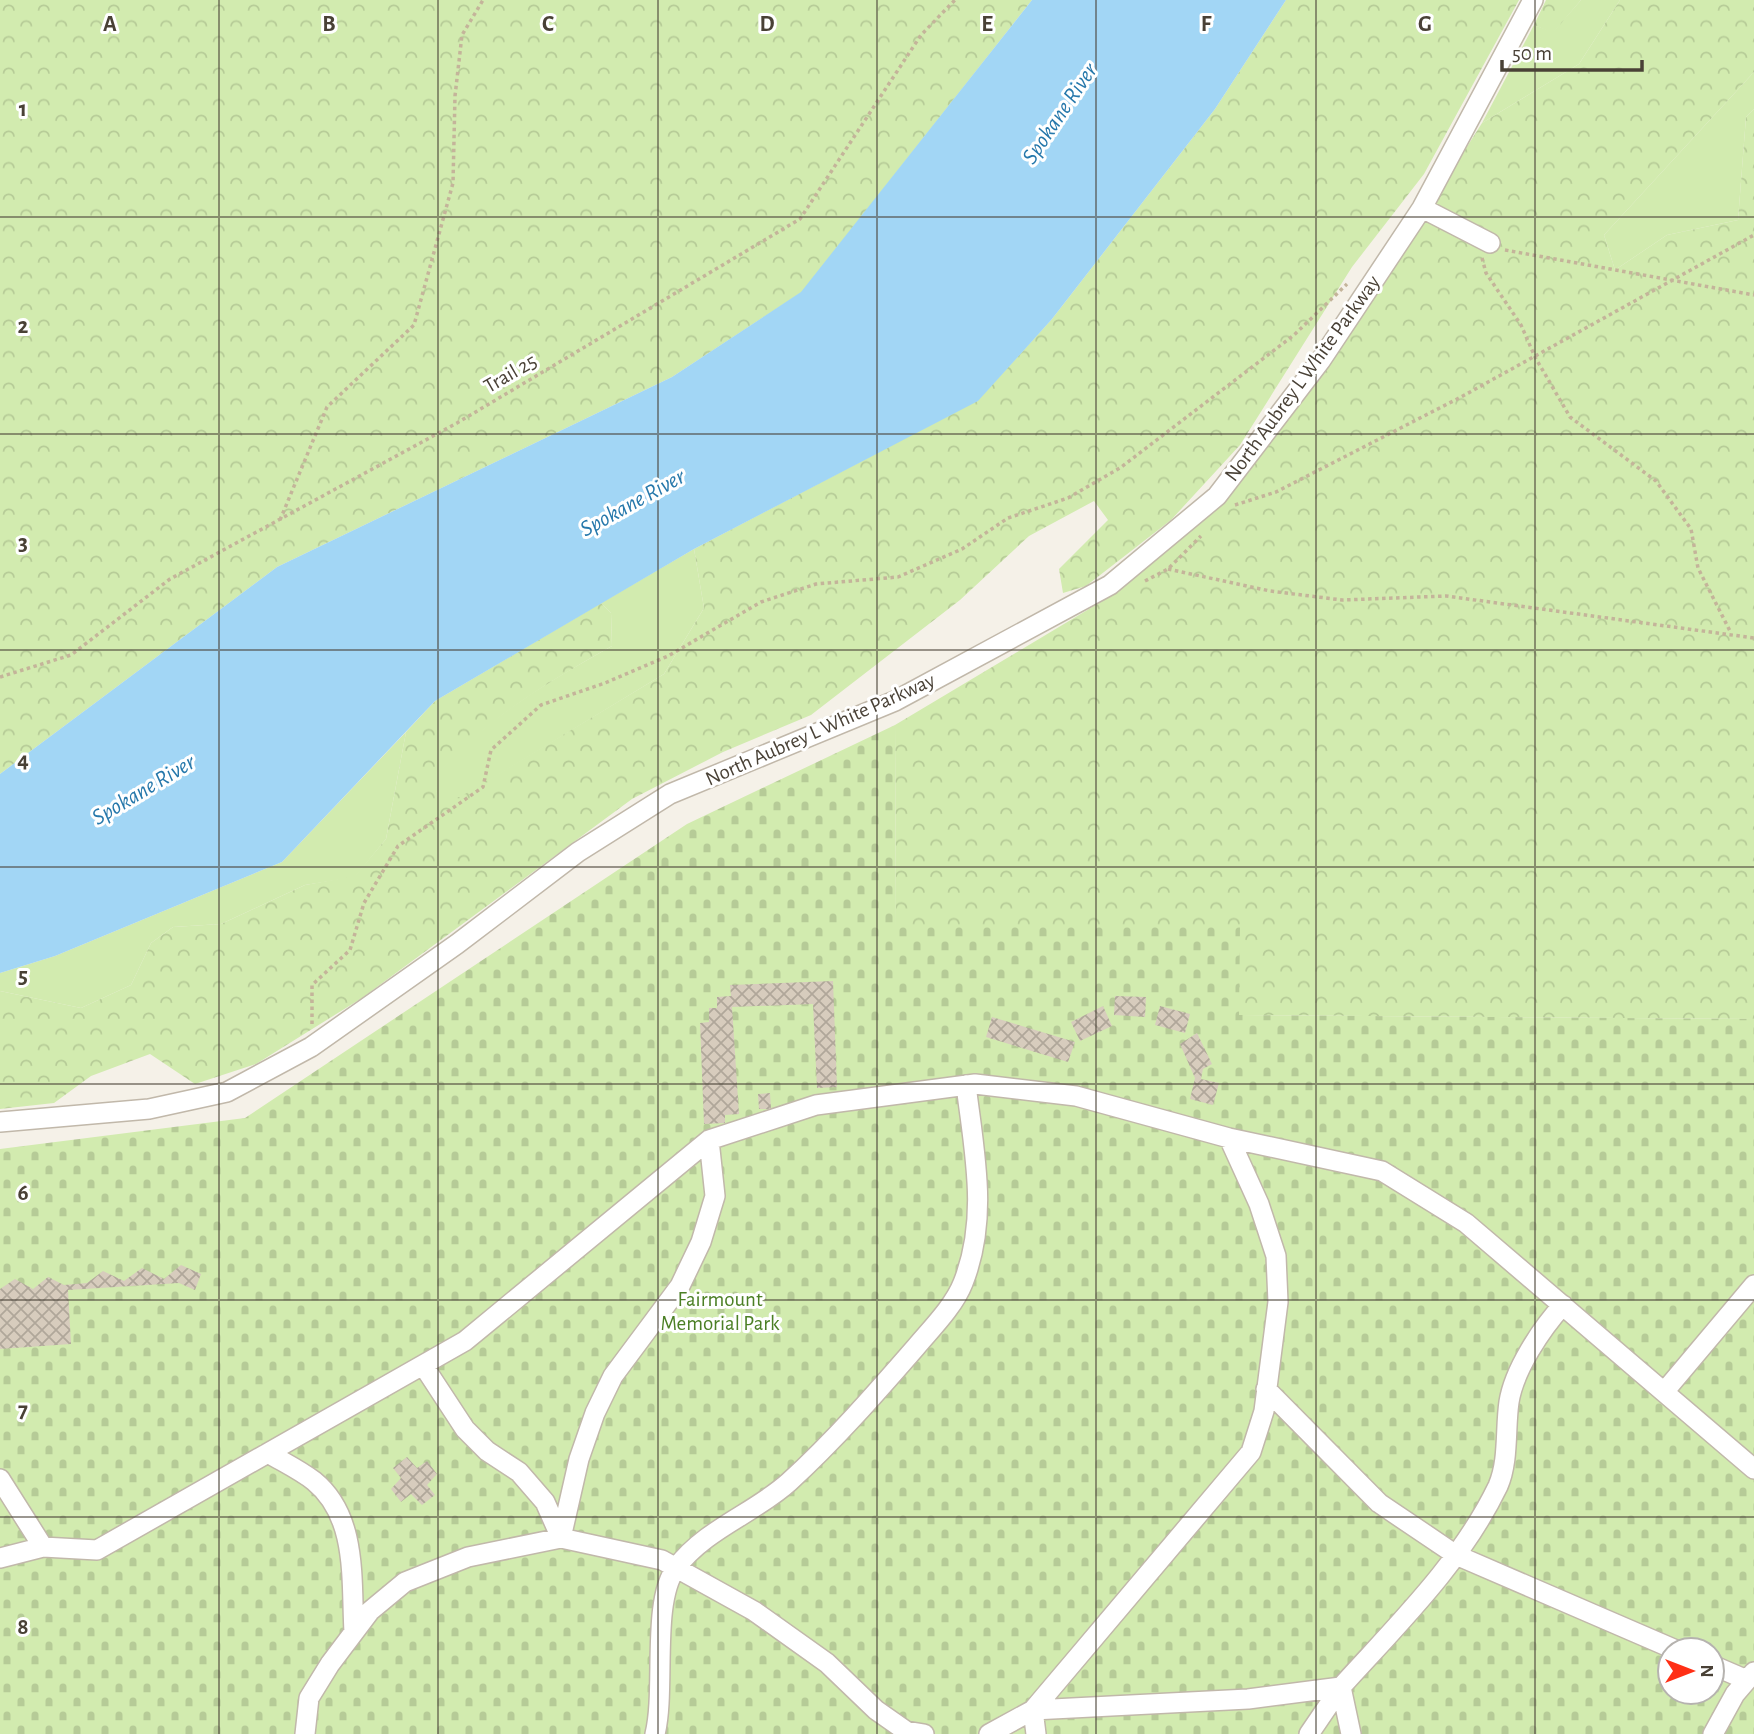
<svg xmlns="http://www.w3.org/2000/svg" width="1754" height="1734" font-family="'Alegreya Sans',sans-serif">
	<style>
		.grass { fill: #d2ebaf }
		.forest { fill: url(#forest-crowns) }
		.cemetery { fill: url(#cemetery-stones); fill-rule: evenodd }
		.water { fill: #a2d6f5 }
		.building { fill: url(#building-cross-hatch) }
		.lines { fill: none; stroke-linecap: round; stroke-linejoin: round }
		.minor-casing { stroke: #c1b8aa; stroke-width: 22 }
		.path { stroke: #c4b49a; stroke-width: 3.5; stroke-dasharray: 3.5 3.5; stroke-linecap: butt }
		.minor { stroke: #fff; stroke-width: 19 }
		.grid { fill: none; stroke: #494136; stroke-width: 2; stroke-opacity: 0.55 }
		.labels { text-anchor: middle; stroke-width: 6; stroke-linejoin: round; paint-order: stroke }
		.street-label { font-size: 21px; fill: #494136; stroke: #fff }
		.park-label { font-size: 21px; fill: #4b7f25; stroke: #fff }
		.water-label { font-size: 23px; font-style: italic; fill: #2678ab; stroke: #fff }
		.grid-label { font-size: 23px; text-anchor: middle; font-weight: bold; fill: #494136; stroke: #fff; stroke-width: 6; stroke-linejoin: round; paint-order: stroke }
	</style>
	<defs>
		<pattern id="forest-crowns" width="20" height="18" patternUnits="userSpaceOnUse" patternTransform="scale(1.75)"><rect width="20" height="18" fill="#d2ebaf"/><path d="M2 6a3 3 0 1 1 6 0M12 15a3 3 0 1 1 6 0" fill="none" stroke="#b6cb97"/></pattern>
		<pattern id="cemetery-stones" width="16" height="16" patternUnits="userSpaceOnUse" patternTransform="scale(1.75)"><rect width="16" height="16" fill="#d2ebaf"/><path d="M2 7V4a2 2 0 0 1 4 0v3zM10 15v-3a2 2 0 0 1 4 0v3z" fill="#b6cb97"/></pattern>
		<pattern id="building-cross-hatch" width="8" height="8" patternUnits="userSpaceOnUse" patternTransform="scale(1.75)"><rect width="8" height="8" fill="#d7ccbd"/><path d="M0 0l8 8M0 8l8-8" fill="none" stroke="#b0a79a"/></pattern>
	</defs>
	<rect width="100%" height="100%" fill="#f5f1e8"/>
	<path class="grass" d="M1581,0H1620L1579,64L1482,123L1534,25L1553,32Z
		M1754,72V109L1746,117L1738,220L1667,235L1615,270L1604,235Z
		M694,549L704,608L664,674L460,798H438L433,779C484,719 544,684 612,646L611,613L601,603Z
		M406,732L386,839L355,877L305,885L221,924L173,927L151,943L131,985L81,1008L0,991V973L55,956L282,862Z"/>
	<path class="forest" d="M0,0H1032L802,292L672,377L277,567L0,774Z
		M1286,0H1519L1424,174L1352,267L1240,445L1171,520L1086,586L1063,593L1059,569L1108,520L1094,501L1029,536L960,600L811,715L723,752L632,799L362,998L256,1064L195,1084L150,1054L91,1076L54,1103L0,1109V991L81,1008L131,985L151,943L173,927L221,924L305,885L355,876L386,839L406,732L435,701L601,603L611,613L612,646C545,684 485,719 434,779L438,797H460L664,674L704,608L694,549L978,400L1052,319L1215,109Z
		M1546,0H1581L1553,33L1534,25Z
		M1620,0H1754V72L1604,235L1615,270L1667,235L1738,220L1746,117L1754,109V1019L1239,1015V926H896L895,725L1109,597L1224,503L1333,358L1482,123L1579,64Z"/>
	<path class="cemetery" d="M895,725L896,926H1240L1239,1015L1754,1019V1734H0V1149L245,1118L687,824ZM1670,1650H1712V1692H1670Z"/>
	<path class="water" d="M1032,0H1286L1215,109L1052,319L978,401L694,549L435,701L282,862L55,956L0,973V774L277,567L672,377L801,292Z"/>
	<path class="building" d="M833,981L837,1087L817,1088L813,1004L732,1007L739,1114L725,1115V1123L704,1124L700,1023L709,1022V1008H717V997L731,996L730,985Z
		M1115,996L1146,997L1145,1017L1114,1015Z
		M1103,1006L1112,1026L1080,1041L1071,1022Z
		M1160,1006L1190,1014L1185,1033L1155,1025Z
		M992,1017L1075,1042L1068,1062L986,1037Z
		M1197,1033L1212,1064L1203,1069L1201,1079L1219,1083L1213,1105L1190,1099L1195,1078L1180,1044Z
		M770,1093L771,1109H759L758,1094Z
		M181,1265L201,1274L195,1290L179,1283L68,1290L71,1344L0,1349V1289L15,1279L33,1289L48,1277L64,1285L87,1283L103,1271L124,1281L142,1268L164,1279Z
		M407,1457L417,1468L427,1461L437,1474L427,1485L435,1495L422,1505L411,1494L401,1502L391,1489L401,1478L393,1468Z"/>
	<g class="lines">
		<defs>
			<path id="minor" d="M1422,208L1490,243
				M0,1122L149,1109L227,1092L311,1047L457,944L578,852L670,794L895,701L1110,585L1217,496L1321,360L1422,208L1533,0
				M423,1365L465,1429L487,1451L519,1472L545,1502L561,1538
				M1266,1389L1379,1503L1456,1555L1676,1650
				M1664,1392L1754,1285
				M268,1453C283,1462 300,1470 314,1481C358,1517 351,1580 354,1632
				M0,1479L43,1547
				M561,1538L579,1459L595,1413L613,1376L680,1286L701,1242L715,1196L709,1140
				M0,1558L43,1547L97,1550L465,1341L709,1140L816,1105L975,1084L1076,1096L1229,1138L1382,1171L1466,1223L1754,1469
				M1712,1665L1747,1680
				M1341,1687L1351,1734
				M305,1734L309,1698L330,1664L370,1611L405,1582L468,1557L561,1538L662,1560L754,1611L827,1663L876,1710L906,1731L924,1734
				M655,1734C666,1690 651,1602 676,1568C705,1529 755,1513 789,1482C834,1441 876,1393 916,1347C932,1328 954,1306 963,1283C989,1218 974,1151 966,1085
				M989,1734L1033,1710L1251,1452L1264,1411L1278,1302L1276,1256L1259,1204L1229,1138
				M1036,1734L1033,1710L1248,1699L1341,1687C1398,1624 1461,1563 1498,1486C1509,1461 1505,1429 1509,1402C1514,1370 1541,1329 1563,1305
				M1309,1734L1341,1687
				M1713,1734L1735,1694L1754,1672"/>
		</defs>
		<use href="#minor" class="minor-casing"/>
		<path class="path" d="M1505,250L1754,295
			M1482,258L1486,273L1521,325L1535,357L1570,417L1656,481L1691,529L1698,568L1731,633
			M1235,505L1276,492L1461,397L1754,235
			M280,520L327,407L414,325L453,183L455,96L462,35L483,0
			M1168,569L1270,591L1342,600L1446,596L1754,638
			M1145,581L1168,569L1201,536
			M0,677L71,655L170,579L457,423L800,219L921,35L955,0
			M312,1024V985L350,950L364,903L398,846L483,787L491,750L541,705L605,683L668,656L761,602L816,584L898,577L962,549L1008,518L1068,498L1120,468L1294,335L1347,284"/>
		<use href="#minor" class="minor"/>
	</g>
	<path class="grid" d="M219,0V1734M438,0V1734M658,0V1734M877,0V1734M1096,0V1734M1316,0V1734M1535,0V1734M0,217H1754M0,434H1754M0,650H1754M0,867H1754M0,1084H1754M0,1300H1754M0,1517H1754"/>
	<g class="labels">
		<g class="street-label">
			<text transform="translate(510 373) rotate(-30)" y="7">Trail 25</text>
			<text transform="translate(1302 378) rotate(-54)" y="7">North Aubrey L White Parkway</text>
			<text transform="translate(820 729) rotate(-24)" y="7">North Aubrey L White Parkway</text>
		</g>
		<g class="park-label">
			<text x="720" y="1306">Fairmount<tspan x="720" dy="24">Memorial Park</tspan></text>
		</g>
		<g class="water-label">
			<text transform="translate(1059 113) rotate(-56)" y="8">Spokane River</text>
			<text transform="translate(632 502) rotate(-29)" y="8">Spokane River</text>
			<text transform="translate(143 789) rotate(-31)" y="8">Spokane River</text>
		</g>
	</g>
	<g class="grid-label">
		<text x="110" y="31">A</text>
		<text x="329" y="31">B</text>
		<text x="548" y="31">C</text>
		<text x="767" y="31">D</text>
		<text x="987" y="31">E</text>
		<text x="1206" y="31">F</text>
		<text x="1425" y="31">G</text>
		<text x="23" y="116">1</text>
		<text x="23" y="333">2</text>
		<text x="23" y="550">3</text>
		<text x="23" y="767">4</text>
		<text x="23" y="983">5</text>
		<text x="23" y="1200">6</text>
		<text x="23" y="1417">7</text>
		<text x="23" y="1634">8</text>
	</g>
	<g transform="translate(1691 1671) rotate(90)"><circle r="33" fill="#ffffff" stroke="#b6b3af" stroke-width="2"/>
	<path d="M0-5L12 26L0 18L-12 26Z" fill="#ff2f15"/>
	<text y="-10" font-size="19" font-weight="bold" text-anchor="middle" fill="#494136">N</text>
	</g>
	<path d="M1502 60v10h140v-10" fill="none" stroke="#494136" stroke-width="3.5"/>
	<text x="1512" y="60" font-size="21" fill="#494136" stroke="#ffffff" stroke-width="5" paint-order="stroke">50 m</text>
</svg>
